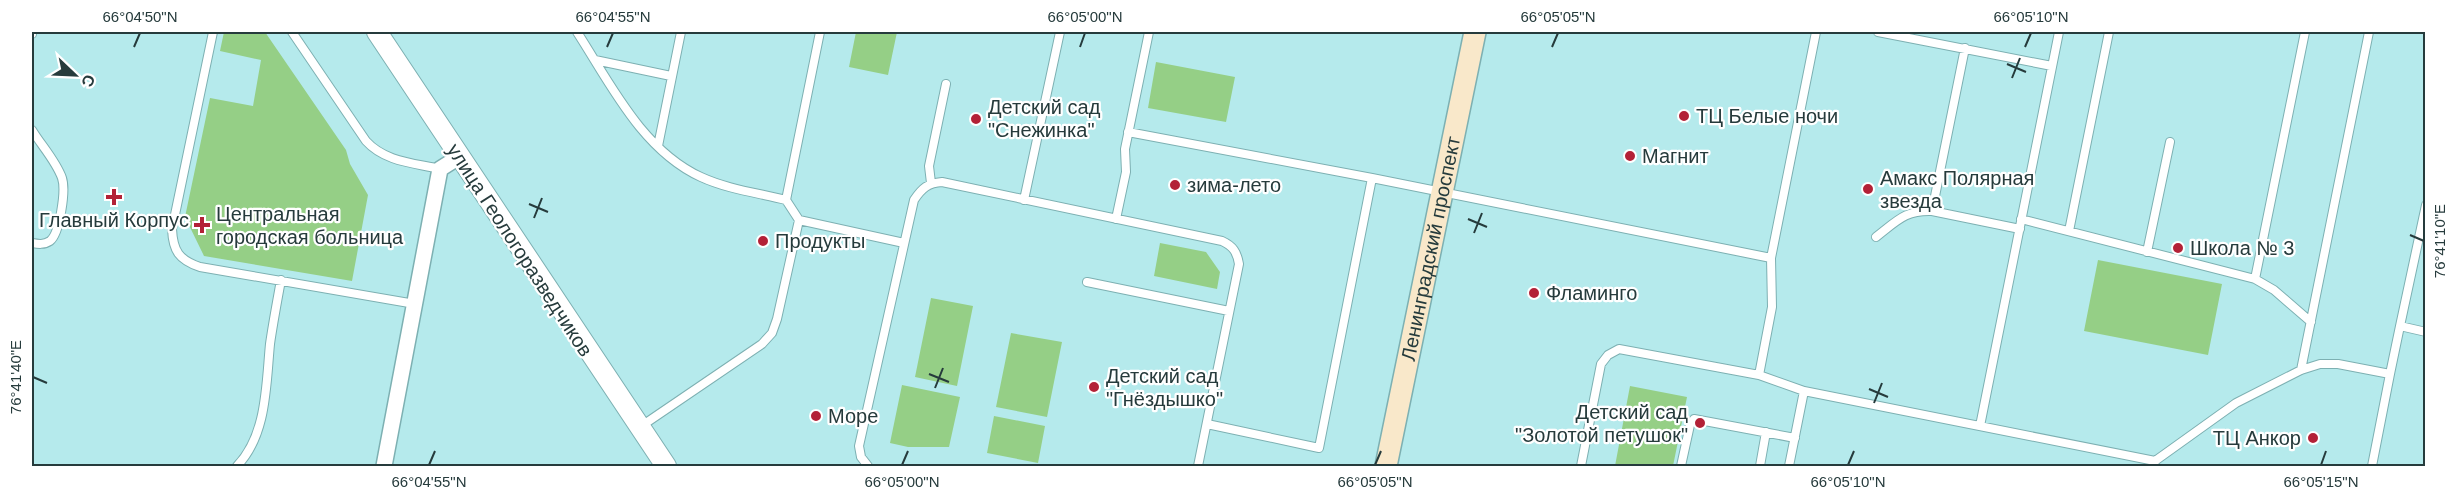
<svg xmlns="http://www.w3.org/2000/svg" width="2457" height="498" font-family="Arial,sans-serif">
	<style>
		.green { fill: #95cf86 }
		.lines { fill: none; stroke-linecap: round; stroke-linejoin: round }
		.service-casing { stroke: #7db0b2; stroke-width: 10 }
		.minor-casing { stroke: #7db0b2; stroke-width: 18 }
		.tertiary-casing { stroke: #7db0b2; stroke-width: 22 }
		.secondary-casing { stroke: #7db0b2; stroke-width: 24 }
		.service { stroke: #fff; stroke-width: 8 }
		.minor { stroke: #fff; stroke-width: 15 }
		.tertiary { stroke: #fff; stroke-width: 20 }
		.secondary { stroke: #f9e8ca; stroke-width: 21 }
		.ticks { fill: none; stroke: #263b3c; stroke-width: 2 }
		.poi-dot { fill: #b32137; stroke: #fff; stroke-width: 2 }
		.labels { text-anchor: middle; stroke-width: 4.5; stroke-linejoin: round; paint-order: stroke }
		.poi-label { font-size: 20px; fill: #263b3c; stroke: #fff; text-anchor: start }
		.street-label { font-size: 20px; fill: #263b3c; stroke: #fff }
		.neatline { fill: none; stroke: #263b3c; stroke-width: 2 }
		.ticks-label { font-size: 15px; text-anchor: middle; fill: #263b3c }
	</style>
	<rect width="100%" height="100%" fill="#b5eaec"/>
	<path class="green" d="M224,32H265L346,150L350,164L368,195L352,281L204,256L185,217L210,98L253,106L261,60L220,51Z
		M856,32H897L888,75L849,67Z
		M1156,62L1235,77L1226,122L1148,108Z
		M1160,243L1206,252L1220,272L1217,289L1154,276Z
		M2098,260L2222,284L2208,355L2084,331Z
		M931,298L973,306L957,386L915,377Z
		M1011,333L1062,342L1047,417L996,407Z
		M902,385L960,397L949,447H908L890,443Z
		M1630,386L1687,397L1673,466H1615Z
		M994,416L1045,426L1038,463L987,453Z"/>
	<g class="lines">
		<defs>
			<path id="service" d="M213,32L172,229C173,251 179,260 200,267L415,304
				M292,32L366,141C385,162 414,163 440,169
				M577,32C610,83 642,150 701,177C727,189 758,193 786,200L799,220L904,243
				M1878,32L2052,66
				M32,34V32
				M1965,48L1932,211L2020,229
				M595,60L671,76
				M32,130C41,145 56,161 62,178C66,190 60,233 50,241C44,245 38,244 32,243
				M1128,132L1372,178
				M658,146L681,32
				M931,183L929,166L946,84
				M786,200L820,32
				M1024,200L1060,32
				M1116,219L1126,172L1125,149L1149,32
				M2021,219L2255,279L2274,290L2311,322
				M2069,231L2109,32
				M1876,237C1897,221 1905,210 1932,211
				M2147,252L2170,142
				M1771,258L1816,32
				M2255,279L2305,32
				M1087,282L1229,311
				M2400,326L2426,205
				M2301,370L2369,32
				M1804,391L2155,461
				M1207,424L1319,448L1372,178L1771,258L1772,307L1759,375L1804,391L1789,466
				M1980,426L2059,32
				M640,427L762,344L772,333L777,319L799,220
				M237,466C267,435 266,385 270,344C273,323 277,302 281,280
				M868,466L861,457L859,446L914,200C922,188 928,183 942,182L1222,241C1233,246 1237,252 1239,264L1198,466
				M1581,466L1601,364L1608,355L1619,349L1759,375
				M1681,466L1690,425L1694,419L1795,438
				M1760,466L1766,432
				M2154,466L2155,461L2236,403L2301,370L2320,364H2338L2390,374L2400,326L2426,332
				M2372,466L2390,374"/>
			<path id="minor" d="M384,466L440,169L459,157"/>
			<path id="tertiary" d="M377,32L666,466"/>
			<g id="secondary">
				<path id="s1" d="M1386,466L1475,32"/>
			</g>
		</defs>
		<use href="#service" class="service-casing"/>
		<use href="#minor" class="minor-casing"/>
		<use href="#tertiary" class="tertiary-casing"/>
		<use href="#secondary" class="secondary-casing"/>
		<use href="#service" class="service"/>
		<use href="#minor" class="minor"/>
		<use href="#tertiary" class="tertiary"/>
		<use href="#secondary" class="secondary"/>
	</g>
	<path class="ticks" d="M134,47L140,33M607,47L613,33M1080,47L1085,33M1552,47L1558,33M2025,47L2031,33M2007,64L2026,72M2012,78L2020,58M529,204L548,212M534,218L542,198M1468,219L1487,227M1474,233L1482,213M2410,235L2424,241M929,374L949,382M33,377L47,383M935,388L943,368M1869,389L1888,397M1874,403L1882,383M429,465L435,451M902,465L908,451M1375,465L1381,451M1848,465L1854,451M2321,465L2326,451"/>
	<g class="poi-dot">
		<circle cx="1684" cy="116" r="6"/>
		<circle cx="976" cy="119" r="6"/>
		<circle cx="1630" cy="156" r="6"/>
		<circle cx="1175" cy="185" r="6"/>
		<circle cx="1868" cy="189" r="6"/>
		<path d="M111 188h6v6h6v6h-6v6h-6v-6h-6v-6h6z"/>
		<path d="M199 216h6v6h6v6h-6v6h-6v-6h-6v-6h6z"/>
		<circle cx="763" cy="241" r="6"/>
		<circle cx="2178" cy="248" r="6"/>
		<circle cx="1534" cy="293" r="6"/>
		<circle cx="1094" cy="387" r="6"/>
		<circle cx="816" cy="416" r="6"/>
		<circle cx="1700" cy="423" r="6"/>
		<circle cx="2313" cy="438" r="6"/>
	</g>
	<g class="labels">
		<g class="poi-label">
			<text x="988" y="114">Детский сад<tspan x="988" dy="23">"Снежинка"</tspan></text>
			<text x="1696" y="123">ТЦ Белые ночи</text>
			<text x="1642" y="163">Магнит</text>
			<text x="1880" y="185">Амакс Полярная<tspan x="1880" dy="23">звезда</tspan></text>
			<text x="1187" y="192">зима-лето</text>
			<text x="216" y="221">Центральная<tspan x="216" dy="23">городская больница</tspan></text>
			<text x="114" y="227" text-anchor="middle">Главный Корпус</text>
			<text x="775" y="248">Продукты</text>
			<text x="2190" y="255">Школа № 3</text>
			<text x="1546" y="300">Фламинго</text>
			<text x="1106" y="383">Детский сад<tspan x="1106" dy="23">"Гнёздышко"</tspan></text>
			<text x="1688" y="419" text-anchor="end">Детский сад<tspan x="1688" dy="23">"Золотой петушок"</tspan></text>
			<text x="828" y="423">Море</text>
			<text x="2301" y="445" text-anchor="end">ТЦ Анкор</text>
		</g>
		<g class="street-label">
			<text dy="7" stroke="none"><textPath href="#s1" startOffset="222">Ленинградский проспект</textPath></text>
			<text transform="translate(520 250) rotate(57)" y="7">улица Геологоразведчиков</text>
		</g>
	</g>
	<rect width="2457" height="498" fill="none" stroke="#ffffff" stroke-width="66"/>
	<g transform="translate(75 75) rotate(113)" stroke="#ffffff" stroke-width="4.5" paint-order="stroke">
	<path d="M0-4.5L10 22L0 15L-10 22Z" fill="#263b3c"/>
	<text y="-9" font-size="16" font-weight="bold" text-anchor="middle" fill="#263b3c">С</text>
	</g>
	<rect x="33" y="33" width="2391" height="432" class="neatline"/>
	<g class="ticks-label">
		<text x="140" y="22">66°04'50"N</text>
		<text x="613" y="22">66°04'55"N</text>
		<text x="1085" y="22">66°05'00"N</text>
		<text x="1558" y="22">66°05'05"N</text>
		<text x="2031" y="22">66°05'10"N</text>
		<text transform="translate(2440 241) rotate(-90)" y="5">76°41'10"E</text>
		<text transform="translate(16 377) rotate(-90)" y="5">76°41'40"E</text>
		<text x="429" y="487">66°04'55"N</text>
		<text x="902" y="487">66°05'00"N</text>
		<text x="1375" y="487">66°05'05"N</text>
		<text x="1848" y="487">66°05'10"N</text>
		<text x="2321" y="487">66°05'15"N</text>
	</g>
</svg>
